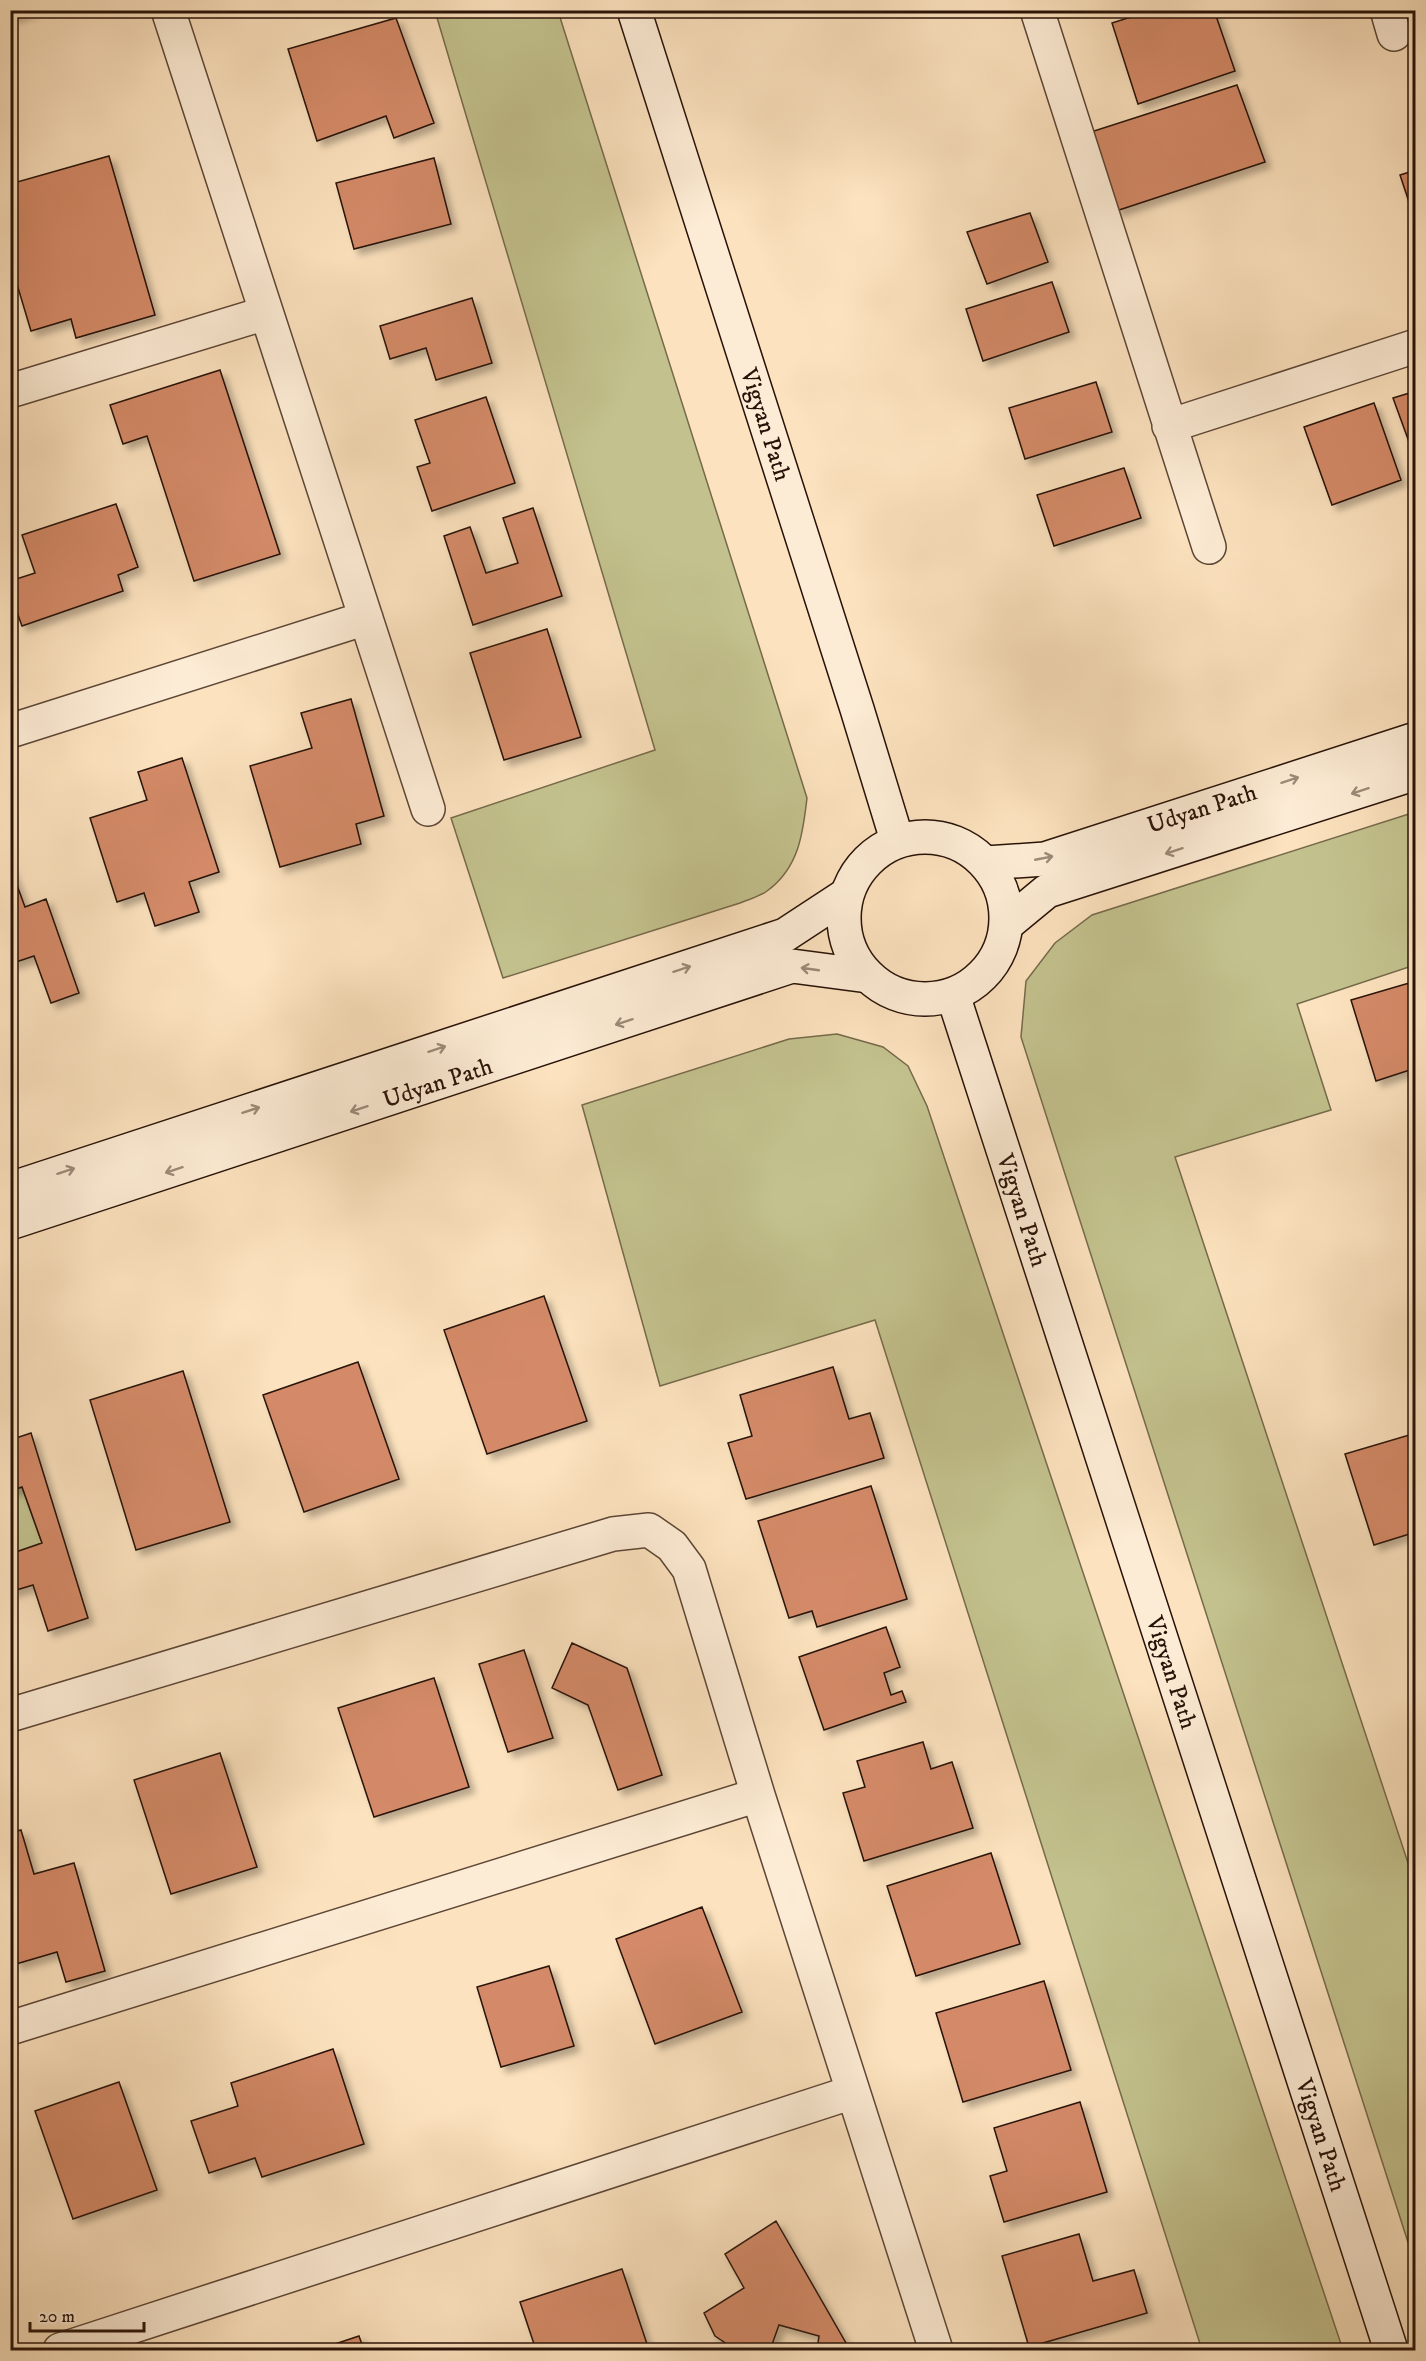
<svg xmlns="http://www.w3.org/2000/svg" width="1426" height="2361" font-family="'IM FELL DW Pica',serif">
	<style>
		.green { fill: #c3c28e; stroke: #766a4b; stroke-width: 1.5 }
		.building { fill: #d48a68; stroke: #281208; stroke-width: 1.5; filter: url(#shadow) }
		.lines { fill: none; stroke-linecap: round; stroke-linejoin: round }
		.minor-casing { stroke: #5d4636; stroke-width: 36 }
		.secondary-casing { stroke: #281208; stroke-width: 36 }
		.minor { stroke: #fdecd5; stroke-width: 33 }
		.secondary { stroke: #fdecd5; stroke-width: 33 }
		.oneway { stroke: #9d8a79 }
		.labels { text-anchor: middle; stroke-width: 4.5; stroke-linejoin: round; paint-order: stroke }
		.street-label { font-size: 24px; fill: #281208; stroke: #fdecd5 }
	</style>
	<defs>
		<filter id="shadow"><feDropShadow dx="5.5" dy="5.5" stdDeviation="3" flood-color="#0004"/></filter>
	</defs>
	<rect width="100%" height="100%" fill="#fce2be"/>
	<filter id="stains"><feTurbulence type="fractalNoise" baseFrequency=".00333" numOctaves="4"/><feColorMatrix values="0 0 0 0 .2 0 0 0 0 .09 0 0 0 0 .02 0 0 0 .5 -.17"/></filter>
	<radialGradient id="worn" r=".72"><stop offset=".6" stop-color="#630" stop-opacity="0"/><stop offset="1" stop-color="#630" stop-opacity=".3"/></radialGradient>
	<path class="green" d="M435,11H558L807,798C803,833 799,868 767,891C759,897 749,899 740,903L503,978L451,818L655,750Z
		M1415,812V965L1297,1004L1331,1110L1175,1157L1415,1884V2264L1021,1037L1026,981L1055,943L1092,915Z
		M837,1034L883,1047L908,1066L927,1106L1343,2350H1202L875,1320L660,1386L582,1105L789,1039Z
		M22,1487L42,1543L10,1554V1491Z"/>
	<path class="building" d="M10,10H34L10,18Z
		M1153,10H1214L1235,71L1138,104L1112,23Z
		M396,18L434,123L394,138L386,116L317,141L288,49Z
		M1237,85L1265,162L1116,211L1091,132Z
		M109,156L155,315L76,338L71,319L31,331L10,261V184Z
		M434,158L451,224L354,249L336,183Z
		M1416,170V223L1400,175Z
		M1030,213L1048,262L987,284L967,232Z
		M1052,282L1069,332L983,361L966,309Z
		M472,298L492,363L436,380L426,348L390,359L380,326Z
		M220,370L280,554L194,581L147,436L123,444L110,405Z
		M1096,382L1112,432L1025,459L1009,408Z
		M1416,391V461L1393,398Z
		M486,397L515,483L432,511L417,467L430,463L415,420Z
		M1374,403L1401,480L1332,505L1304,427Z
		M1124,468L1141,518L1054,546L1037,495Z
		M116,504L138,567L118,575L123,591L22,626L10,593V581L35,573L22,535Z
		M533,508L562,596L473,625L444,536L470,527L486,573L518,563L503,518Z
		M547,629L581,737L504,760L470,653Z
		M351,699L384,816L356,824L361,844L280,867L250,766L312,748L301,713Z
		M182,758L219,872L189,882L199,912L155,926L144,893L117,902L90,818L147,800L138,772Z
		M10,866L25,907L46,899L79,993L51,1003L34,956L10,964Z
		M1416,981V1068L1376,1081L1351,1000Z
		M544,1296L587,1421L487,1454L444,1330Z
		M358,1362L399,1479L304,1512L263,1395Z
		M833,1367L849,1419L870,1413L884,1458L746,1499L728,1443L752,1436L740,1395Z
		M183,1371L230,1522L136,1550L90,1400Z
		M31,1433L88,1618L48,1631L33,1585L10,1592V1554L42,1543L22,1487L10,1491V1440Z
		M1416,1433V1532L1374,1545L1345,1454Z
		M871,1486L907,1599L817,1627L812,1611L789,1618L758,1521Z
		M886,1627L900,1667L884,1673L891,1695L902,1691L906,1702L824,1730L799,1657Z
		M572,1643L627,1668L662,1775L618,1790L588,1705L552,1688Z
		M524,1650L553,1738L508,1752L479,1664Z
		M434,1678L469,1787L374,1817L338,1708Z
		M923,1742L931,1769L952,1762L973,1828L864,1861L843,1793L865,1787L857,1761Z
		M220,1753L257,1867L171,1894L134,1780Z
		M21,1830L34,1874L74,1863L105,1971L66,1982L57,1952L16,1964L10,1945V1833Z
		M991,1853L1020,1944L916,1976L887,1886Z
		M702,1907L742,2012L655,2044L616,1939Z
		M549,1966L574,2046L501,2067L477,1987Z
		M1044,1981L1071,2070L963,2102L936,2013Z
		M333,2049L364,2144L262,2177L255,2158L209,2173L191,2121L238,2106L231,2083Z
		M119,2082L157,2190L73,2219L35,2111Z
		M1080,2102L1107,2192L1004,2222L990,2176L1007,2171L994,2128Z
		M776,2221L846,2343L848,2350H817L819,2336L779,2325L770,2350H736L715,2336L704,2313L744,2288L725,2254Z
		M1079,2234L1093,2281L1134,2270L1147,2313L1029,2347L1002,2256Z
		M622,2269L649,2350H536L520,2302Z
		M359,2336L364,2350H317Z"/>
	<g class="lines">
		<defs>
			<path id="minor" d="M168,10L428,809
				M1037,10L1209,547
				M1387,10L1394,34
				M10,391L266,313
				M1169,426L1416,346
				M10,731L366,618
				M10,1715L613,1534L649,1530L672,1546L689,1569L758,1795L936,2350
				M10,2028L758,1795
				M60,2350L853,2092"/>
			<g id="secondary">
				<path id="s1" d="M634,10L857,709L897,840"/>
				<circle cx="925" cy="918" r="81"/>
				<path id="s2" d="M986,863L1045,859L1416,739"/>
				<path d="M1007,924L1047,891L1416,773"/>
				<path id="s3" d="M953,995L1391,2350"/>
				<path d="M10,1189L785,935L846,895"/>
				<path id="s4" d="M10,1223L792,966L868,976"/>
			</g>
		</defs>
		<use href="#minor" class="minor-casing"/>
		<use href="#secondary" class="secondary-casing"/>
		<use href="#minor" class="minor"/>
		<use href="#secondary" class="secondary"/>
	</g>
	<defs><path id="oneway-shaft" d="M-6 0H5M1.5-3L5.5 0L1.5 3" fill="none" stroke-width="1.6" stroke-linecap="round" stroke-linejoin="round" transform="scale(1.5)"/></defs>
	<g class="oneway">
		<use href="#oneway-shaft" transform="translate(1290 780) rotate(-18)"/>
		<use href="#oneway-shaft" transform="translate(1360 791) rotate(162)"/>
		<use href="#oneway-shaft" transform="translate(1174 851) rotate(162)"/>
		<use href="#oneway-shaft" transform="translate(1044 858) rotate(-11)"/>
		<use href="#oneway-shaft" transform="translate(682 969) rotate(-18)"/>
		<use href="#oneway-shaft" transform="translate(810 969) rotate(-172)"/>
		<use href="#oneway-shaft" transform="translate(624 1022) rotate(162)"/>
		<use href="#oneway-shaft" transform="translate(437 1049) rotate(-18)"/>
		<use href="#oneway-shaft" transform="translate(359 1109) rotate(162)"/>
		<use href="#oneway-shaft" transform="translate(251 1110) rotate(-18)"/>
		<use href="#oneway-shaft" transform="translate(174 1170) rotate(162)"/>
		<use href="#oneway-shaft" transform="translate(66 1171) rotate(-18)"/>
	</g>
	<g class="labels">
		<g class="street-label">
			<text dy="8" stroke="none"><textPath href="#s1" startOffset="435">Vigyan Path</textPath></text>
			<text dy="8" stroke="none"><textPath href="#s2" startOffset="224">Udyan Path</textPath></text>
			<text dy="8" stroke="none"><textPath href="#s4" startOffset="450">Udyan Path</textPath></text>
			<text dy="8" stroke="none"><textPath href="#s3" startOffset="226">Vigyan Path</textPath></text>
			<text dy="8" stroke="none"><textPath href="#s3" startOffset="712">Vigyan Path</textPath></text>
			<text dy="8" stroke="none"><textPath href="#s3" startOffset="1198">Vigyan Path</textPath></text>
		</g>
	</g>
	<rect width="1426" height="2361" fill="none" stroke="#fce2be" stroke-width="36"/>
	<rect x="12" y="12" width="1402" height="2337" fill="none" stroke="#281208" stroke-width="3"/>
	<rect x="18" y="18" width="1390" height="2325" fill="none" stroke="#281208" stroke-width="1.5"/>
	<path d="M30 2322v9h114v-9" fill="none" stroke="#281208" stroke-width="3"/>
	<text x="39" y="2322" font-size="18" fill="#281208" stroke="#fdecd5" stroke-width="4.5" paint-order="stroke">20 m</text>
	<rect width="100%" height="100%" filter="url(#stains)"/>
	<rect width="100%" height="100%" fill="url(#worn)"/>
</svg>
